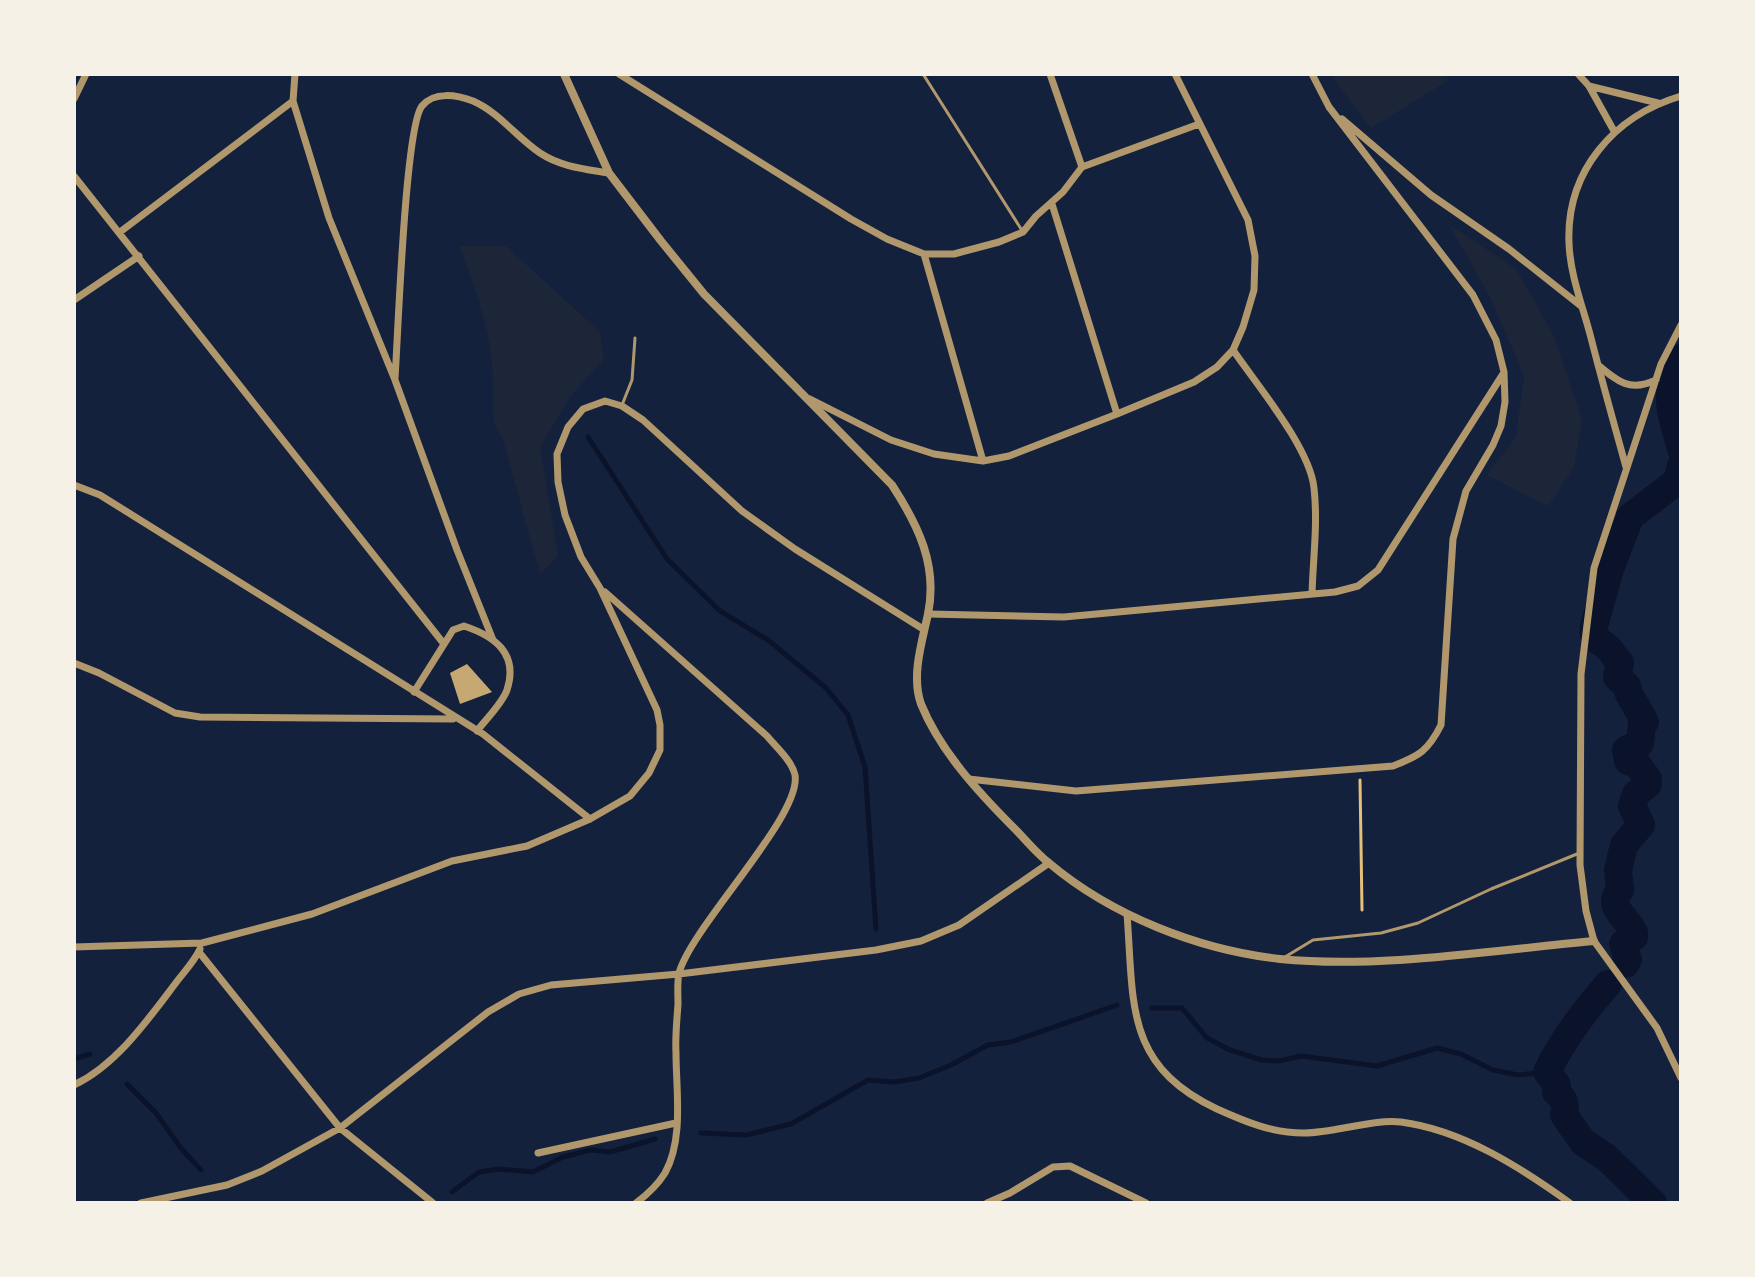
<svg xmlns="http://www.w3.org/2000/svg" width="1755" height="1277" font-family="Jost,sans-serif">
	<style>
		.green { fill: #1d2539 }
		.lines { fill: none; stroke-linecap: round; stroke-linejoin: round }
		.stream { stroke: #0b132b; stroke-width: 5 }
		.river { stroke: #0b132b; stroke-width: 28 }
		.building { fill: #c6a872 }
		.path { stroke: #e5c07b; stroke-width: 3 }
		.service { stroke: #b1986c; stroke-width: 3 }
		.minor { stroke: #b1986c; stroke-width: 7 }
		.tertiary { stroke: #b1986c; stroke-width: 8 }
	</style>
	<rect width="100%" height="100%" fill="#14213d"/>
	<path class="green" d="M1330,74H1444L1449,80L1371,128Z
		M1449,224L1516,269L1553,334L1582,420L1574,467L1548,506L1487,475L1516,437L1524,376L1490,297Z
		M459,246H506L600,332L604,359L570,397L540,447L558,556L540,574L503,439C490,423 493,406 493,386C493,336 477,292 459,246Z"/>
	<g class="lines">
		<path class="stream" d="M588,437L667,559L720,611L768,640L826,688L848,715L865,767L876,929
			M1152,1008H1182L1207,1038L1230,1050L1262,1060L1279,1061L1301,1056L1377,1066L1437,1048L1461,1054L1493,1070L1518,1075L1547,1072
			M74,1059L90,1054
			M127,1084L156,1113L180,1147L201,1170
			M701,1133L746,1135L791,1124L868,1080L894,1082L919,1078L951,1065L988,1045L1011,1042L1117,1005
			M452,1192L479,1172L499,1169L533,1172L563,1157L591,1150L610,1152L655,1139"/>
		<path class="river" d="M1681,358C1662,394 1671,412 1681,449
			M1625,964L1628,960L1623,944L1634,937V933C1628,916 1605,908 1620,890L1618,870L1624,845L1641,825L1632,806L1636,794L1648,784V779L1637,764L1628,761L1626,750L1640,743L1642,724L1645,722L1629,694L1627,686L1617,677L1620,663C1615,658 1612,651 1607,647C1598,639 1592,641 1594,626L1610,569L1630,517L1677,481L1681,466
			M1608,984C1584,1011 1563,1039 1547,1072L1557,1085L1556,1092C1565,1099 1566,1104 1564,1115L1583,1142L1607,1158L1653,1203"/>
	</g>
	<path class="building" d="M467,664L492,692L460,704L450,673Z"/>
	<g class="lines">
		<path class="path" d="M1360,780L1362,910"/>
		<path class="service" d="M923,74L1023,232
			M622,405L632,380L635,338
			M1285,957L1313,940L1381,933L1418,923L1491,889L1577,854"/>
		<path class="minor" d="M295,74L293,101L329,218L395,380L457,550L493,640
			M619,74L851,219L887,239L924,254H954L999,242L1023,232L1036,216L1063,192L1082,167L1050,74
			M1578,74L1589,86L1614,131
			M1589,86L1658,103
			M74,99L86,74
			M1342,119L1431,195L1509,249L1581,306
			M1082,167L1199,124
			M74,176L444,644
			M1052,204L1117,414
			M120,232L293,101
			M924,254L983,461
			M74,300L139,256
			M1681,325L1661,364L1594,568L1581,674L1580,865L1586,911L1594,941L1657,1028L1681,1078
			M1233,350C1257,385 1310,448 1314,488C1318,523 1313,559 1312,594
			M1598,365C1618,382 1630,392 1656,380
			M395,378C398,337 405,127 422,106C434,91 457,95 473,101C500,113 516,137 540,153C561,167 585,169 609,173
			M810,399L891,440L934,454L983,461L1009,456L1117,414L1194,382L1217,367L1233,350L1243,327L1254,290L1255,256L1248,220L1175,74
			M1626,467C1614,424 1602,381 1591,338C1583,307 1570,275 1569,243C1566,171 1614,116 1681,96
			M74,485L100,495L483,734L590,819
			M605,592L767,736C776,747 792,761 795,775C802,816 692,926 679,973C677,982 678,995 678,1004C677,1020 675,1036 676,1053C676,1090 684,1139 665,1173C657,1186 648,1194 636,1203
			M928,614L1064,617L1335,592L1358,586L1378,570L1503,374
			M74,663L99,673L175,713L200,717L453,719
			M414,692L453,630L464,626C494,636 519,653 507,690C502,704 486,719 477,731
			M969,779L1076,791L1393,766C1419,756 1428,751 1441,725L1453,539L1466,491L1493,445L1501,426L1505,402L1504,372L1496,340L1473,295L1329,107L1312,74
			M1127,914C1134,1003 1124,1065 1217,1109C1246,1122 1272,1133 1304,1133C1335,1133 1371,1119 1401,1122C1462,1130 1520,1167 1570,1203
			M74,947L202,943L312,914L452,861L527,846L590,819L630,796L649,773L660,750V725L657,710L600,588L581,557L565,515L558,482L557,454L568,427L583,409L605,401L622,406L643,420L742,511L795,549L923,629
			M199,952L340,1128L433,1203
			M74,1085C116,1065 147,1021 175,984C183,973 194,962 200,949
			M538,1153L676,1123
			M141,1203L227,1185L262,1171L340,1128L488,1012L519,994L551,985L679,974L876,950L921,941L959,925L1049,863
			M987,1203L1010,1193L1053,1167L1070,1166L1146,1203"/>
		<path class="tertiary" d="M564,74L609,173L661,241L704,294L892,485C918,525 938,565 928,614C922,642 911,676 921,704C940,751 979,793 1015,829C1026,840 1036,853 1049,863C1112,916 1199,950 1280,959C1380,969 1494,950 1594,941"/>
	</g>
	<rect width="1755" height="1277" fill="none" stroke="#f6f1e7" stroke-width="152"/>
</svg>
